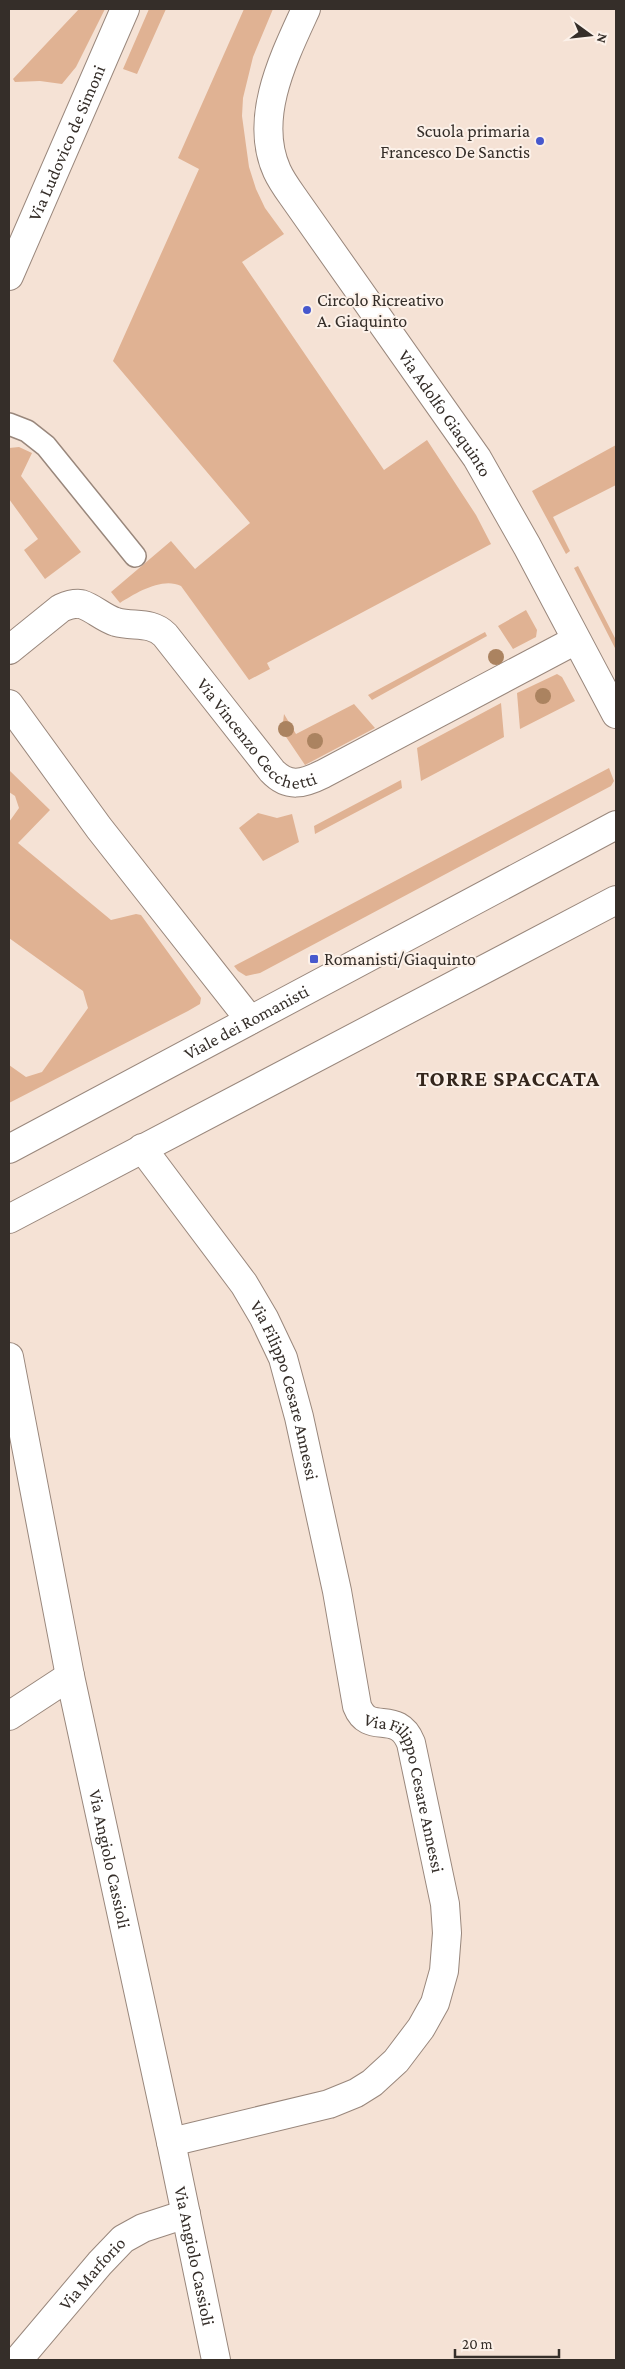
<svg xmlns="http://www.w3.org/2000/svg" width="625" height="2369" font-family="'Crimson Pro',serif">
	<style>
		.green { fill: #e0b293 }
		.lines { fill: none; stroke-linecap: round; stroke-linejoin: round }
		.service-casing { stroke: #99877c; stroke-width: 24 }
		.minor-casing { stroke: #99877c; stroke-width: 30 }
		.tertiary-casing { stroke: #99877c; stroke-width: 30 }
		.service { stroke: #fff; stroke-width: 21 }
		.minor { stroke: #fff; stroke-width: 28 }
		.tertiary { stroke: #fff; stroke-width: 28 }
		.tree { fill: #ab8360 }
		.poi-dot { fill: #4758cd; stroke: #fcf1e9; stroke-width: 2 }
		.labels { text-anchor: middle; stroke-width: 4; stroke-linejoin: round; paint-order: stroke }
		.poi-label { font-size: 18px; fill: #352e29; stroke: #fcf1e9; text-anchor: start }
		.street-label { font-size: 18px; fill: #352e29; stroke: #fcf1e9 }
		.district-label { font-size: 22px; font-weight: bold; letter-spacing: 1px; fill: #34261c; stroke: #fcf1e9 }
	</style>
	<rect width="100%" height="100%" fill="#f5e2d5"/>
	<path class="green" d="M79,9H105L76,67L62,84L40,81L15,82L13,79Z
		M149,9H166L137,74L123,69Z
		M244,9H273L253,57L243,98L242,116L249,167L256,189L265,208L284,234L242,262L384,470L427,440L476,515L491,544L267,663L270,669L249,680L181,586C162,577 136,593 120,603L111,592L171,541L195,569L250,523L113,361L199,169L178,158Z
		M616,445V485L553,517L570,551L566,554L532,491Z
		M19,447L32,453L21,476L81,552L45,579L24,550L38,539L9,499V448Z
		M578,566L616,640V650L574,568Z
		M526,610L537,630L536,637L513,649L498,626Z
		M485,632L487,636L372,700L368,695Z
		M557,674L562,677L575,701L520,729L517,693Z
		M501,703L504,737L421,781L417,748Z
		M354,704L375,728L305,765L282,731L284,714L296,734Z
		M609,768L614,781L611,786L260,973L246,976L238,971L234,966Z
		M9,770L50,810L18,843L111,920L136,914L141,915L201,998L200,1004L188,1011L9,1103V1065L26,1077L42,1072L88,1008L83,991L9,938V822L19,808L15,796L9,792Z
		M401,780L402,788L315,834L314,826Z
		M258,813L277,818L292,814L299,842L263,861L239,828Z"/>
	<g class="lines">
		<defs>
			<path id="service" d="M9,424L27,431L46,446L135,556"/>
			<g id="minor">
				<path id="s1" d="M306,9C284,57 253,118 277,171C282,182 289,191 296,201L477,458L527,546L616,714"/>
				<path id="s2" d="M9,276L125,9"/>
				<path id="s3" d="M9,650L61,608C68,605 74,603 81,604C94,608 103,618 116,622C134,627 151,621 165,635L272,771C288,788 303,784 323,774L576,640"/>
				<path d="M9,704L99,828L250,1020"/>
				<path id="s4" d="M142,1148L244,1284L264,1318L283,1358L299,1417L337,1591L357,1706C369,1737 397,1708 411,1743L445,1904L447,1933L444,1971L435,2003L421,2028L396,2061L372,2083L356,2093L329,2104L171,2142"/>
				<path id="s5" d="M9,1357L70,1676L171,2142L216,2360"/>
				<path d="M9,1716L70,1676"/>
				<path id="s6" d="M18,2360L100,2263L123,2239L143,2228L186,2214"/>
			</g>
			<g id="tertiary">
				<path id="s7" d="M9,1149L616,825"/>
				<path d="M9,1219L616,900"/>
			</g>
		</defs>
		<use href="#service" class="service-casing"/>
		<use href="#minor" class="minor-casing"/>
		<use href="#tertiary" class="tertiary-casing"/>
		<use href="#service" class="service"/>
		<use href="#minor" class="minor"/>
		<use href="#tertiary" class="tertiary"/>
	</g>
	<g class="tree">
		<circle cx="496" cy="657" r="8"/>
		<circle cx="543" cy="696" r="8"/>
		<circle cx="286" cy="729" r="8"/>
		<circle cx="315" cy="741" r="8"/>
	</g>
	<g class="poi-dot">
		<circle cx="540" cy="141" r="5"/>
		<circle cx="307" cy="310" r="5"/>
		<rect x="309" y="954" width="10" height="10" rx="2.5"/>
	</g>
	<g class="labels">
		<g class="poi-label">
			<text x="530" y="137" text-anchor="end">Scuola primaria<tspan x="530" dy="21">Francesco De Sanctis</tspan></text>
			<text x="317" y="306">Circolo Ricreativo<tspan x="317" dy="21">A. Giaquinto</tspan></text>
			<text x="324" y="965">Romanisti/Giaquinto</text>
		</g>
		<g class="street-label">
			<text dy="6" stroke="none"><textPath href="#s2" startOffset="145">Via Ludovico de Simoni</textPath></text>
			<text dy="6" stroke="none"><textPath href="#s1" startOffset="465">Via Adolfo Giaquinto</textPath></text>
			<text dy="6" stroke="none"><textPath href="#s3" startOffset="318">Via Vincenzo Cecchetti</textPath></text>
			<text dy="6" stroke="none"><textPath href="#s7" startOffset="269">Viale dei Romanisti</textPath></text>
			<text dy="6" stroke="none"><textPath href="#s4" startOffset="285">Via Filippo Cesare Annessi</textPath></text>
			<text dy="6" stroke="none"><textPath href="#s4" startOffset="718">Via Filippo Cesare Annessi</textPath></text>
			<text dy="6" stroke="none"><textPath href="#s5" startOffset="512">Via Angiolo Cassioli</textPath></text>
			<text dy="6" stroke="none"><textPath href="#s5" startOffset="918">Via Angiolo Cassioli</textPath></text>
			<text dy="6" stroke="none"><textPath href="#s6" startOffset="114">Via Marforio</textPath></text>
		</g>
		<g class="district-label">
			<text x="508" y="1086">TORRE SPACCATA</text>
		</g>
	</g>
	<rect width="625" height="2369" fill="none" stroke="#352e29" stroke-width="20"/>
	<g transform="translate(590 35) rotate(105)" stroke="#fcf1e9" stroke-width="4" paint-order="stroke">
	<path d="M0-4L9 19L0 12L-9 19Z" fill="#352e29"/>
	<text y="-8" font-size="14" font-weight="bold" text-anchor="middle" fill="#352e29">N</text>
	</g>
	<path d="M455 2349v8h104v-8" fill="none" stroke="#352e29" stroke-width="2.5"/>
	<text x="462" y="2349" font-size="15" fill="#352e29" stroke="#fcf1e9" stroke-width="4" paint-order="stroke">20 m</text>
</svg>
